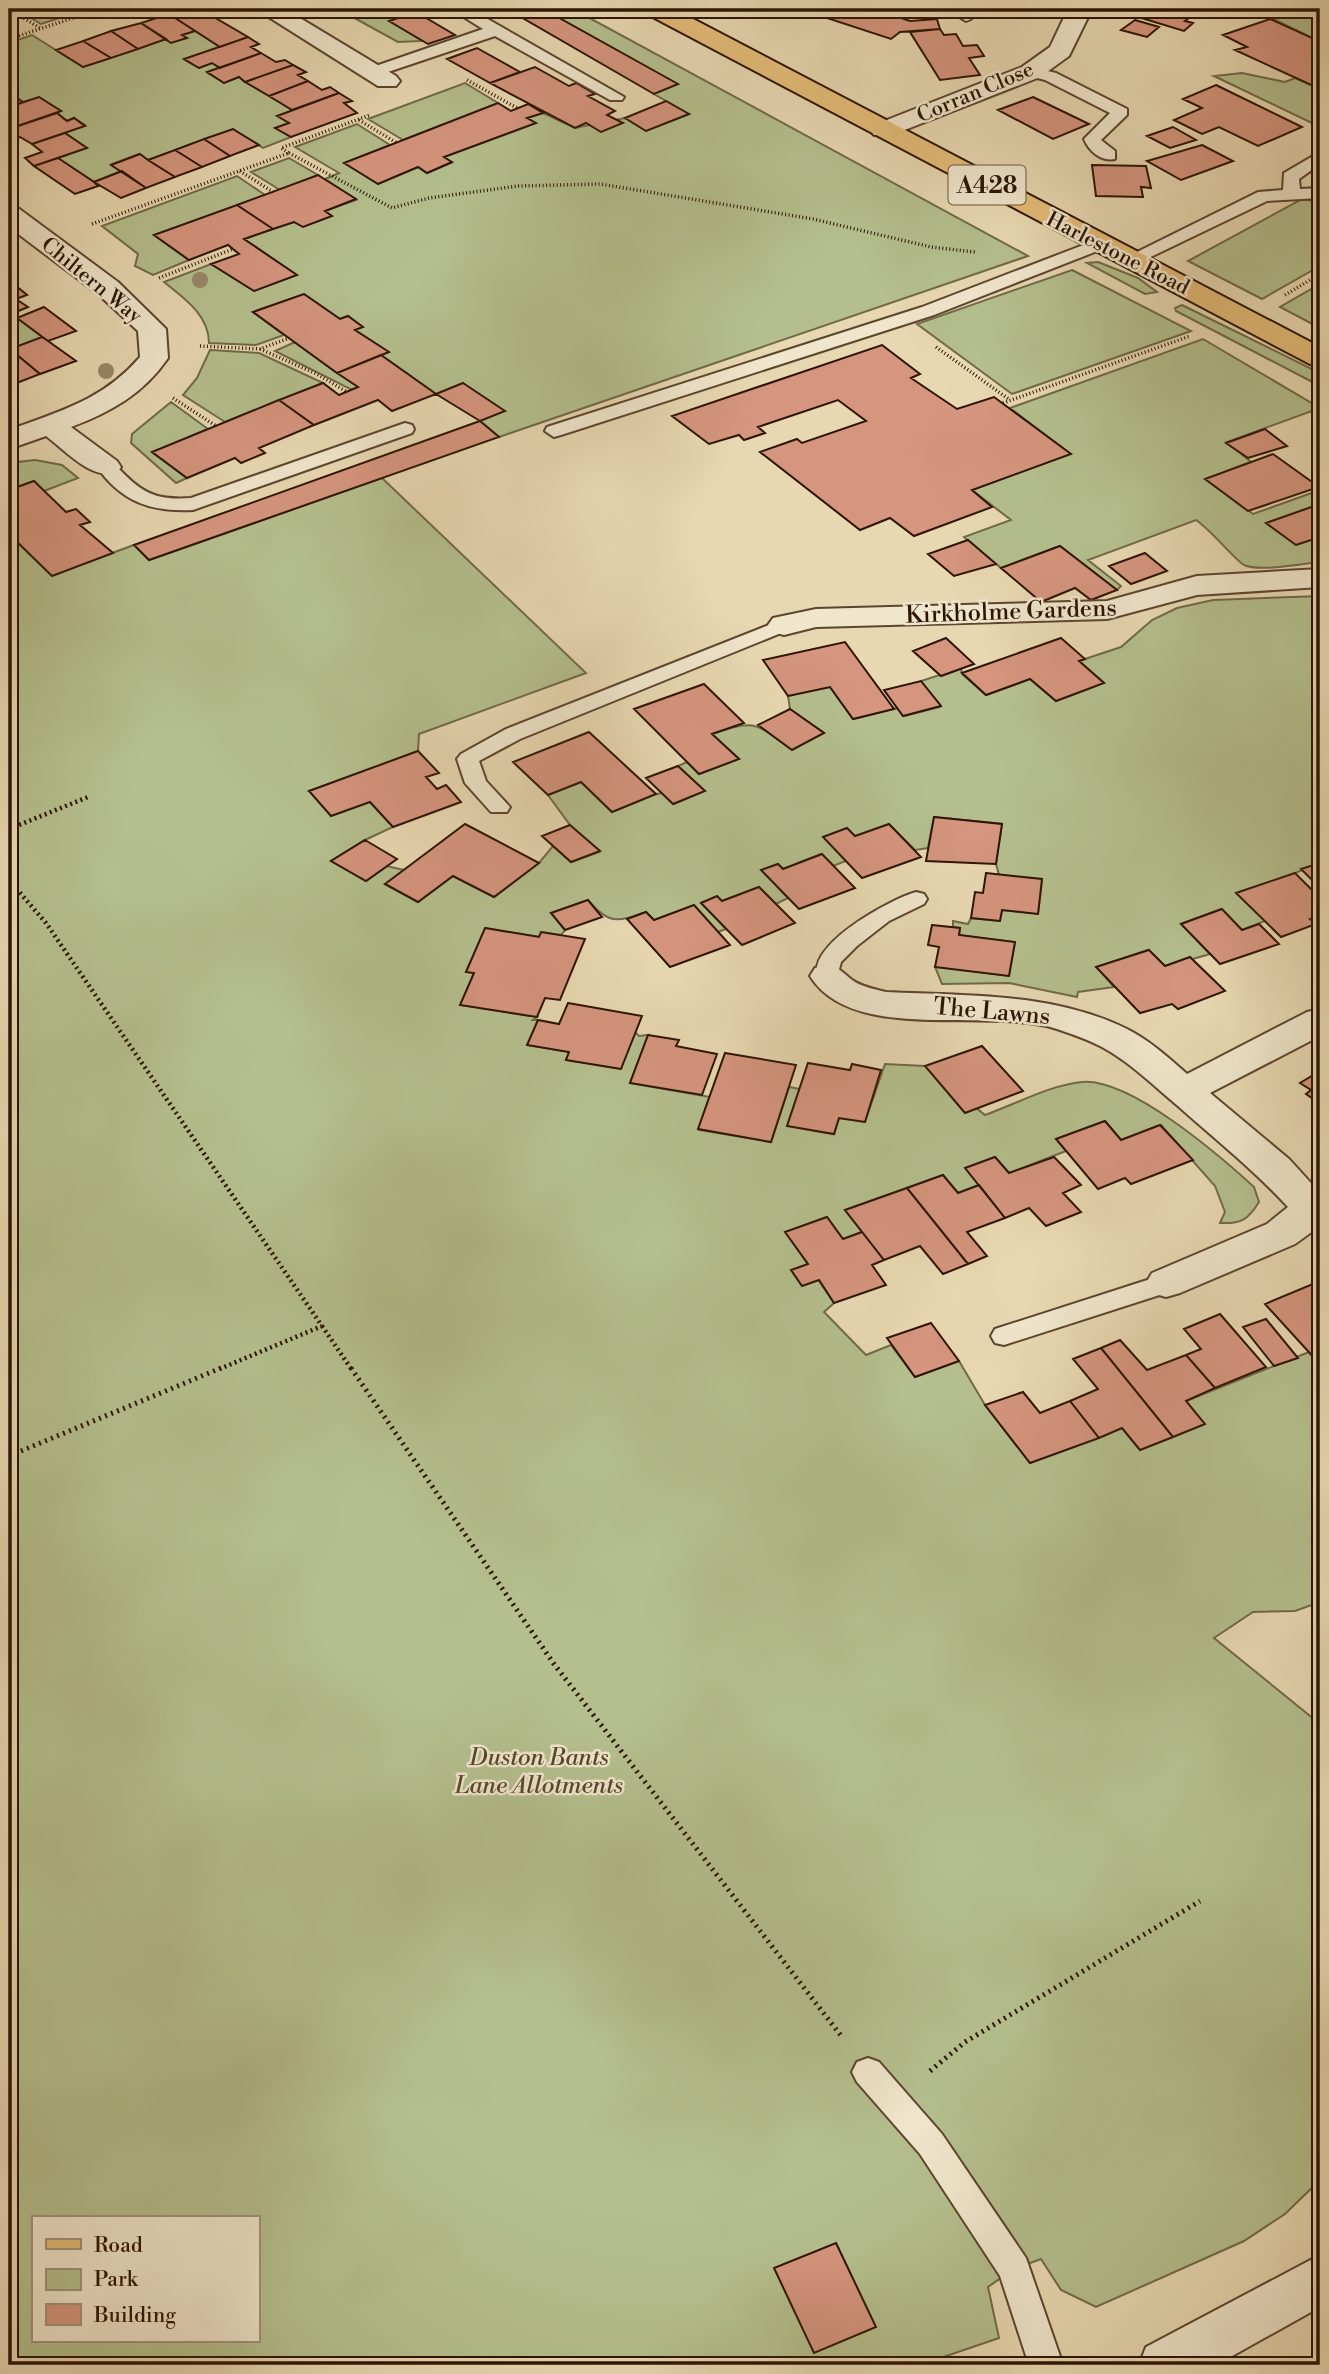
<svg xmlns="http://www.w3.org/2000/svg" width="1329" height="2374" font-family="'Libre Bodoni',serif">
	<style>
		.green { fill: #b4bf8d; stroke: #706a48; stroke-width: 2; fill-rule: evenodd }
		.building { fill: #d5957e; stroke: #2d1404; stroke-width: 2 }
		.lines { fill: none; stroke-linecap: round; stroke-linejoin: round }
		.service-casing { stroke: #5c452f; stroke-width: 4 }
		.minor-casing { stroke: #5c452f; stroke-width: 4 }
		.tertiary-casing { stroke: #5c452f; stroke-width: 4 }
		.primary-casing { stroke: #2d1404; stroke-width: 4 }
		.path-far2 { stroke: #2d1404; stroke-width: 3.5; stroke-dasharray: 1 2.5; stroke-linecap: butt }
		.path-far1 { stroke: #2d1404; stroke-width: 4.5; stroke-dasharray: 2 3.5; stroke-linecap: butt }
		.path { stroke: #2d1404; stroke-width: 5; stroke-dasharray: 2 4.5; stroke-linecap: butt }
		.service { fill: #f0e6cc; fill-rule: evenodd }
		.minor { fill: #f0e6cc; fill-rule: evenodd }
		.tertiary { fill: #f0e6cc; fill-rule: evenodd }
		.primary { fill: #e4bc78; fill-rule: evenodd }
		.tree { fill: #988868 }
		.labels { text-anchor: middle; stroke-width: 5; stroke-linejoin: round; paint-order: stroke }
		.far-street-label { font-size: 21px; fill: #2d1404; stroke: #f0e6cc }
		.shield { fill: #f0e6cc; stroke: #685340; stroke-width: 2 }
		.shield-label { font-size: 23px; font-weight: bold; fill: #2d1404 }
		.street-label { font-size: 24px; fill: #2d1404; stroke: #f0e6cc }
		.park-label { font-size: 24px; font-style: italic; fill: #56472d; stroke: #f0e6cc }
	</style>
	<rect width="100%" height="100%" fill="#e8d8b1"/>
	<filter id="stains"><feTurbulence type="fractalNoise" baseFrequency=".00286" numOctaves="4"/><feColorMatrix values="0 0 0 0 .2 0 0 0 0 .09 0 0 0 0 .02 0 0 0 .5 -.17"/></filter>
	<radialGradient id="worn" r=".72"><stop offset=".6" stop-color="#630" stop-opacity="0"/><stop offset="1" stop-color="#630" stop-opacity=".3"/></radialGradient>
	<path class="green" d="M16,9H88L41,24Z
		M338,9H411L416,12L390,21L422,41L398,42Z
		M543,9H573L1028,256L499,437L480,421L504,411L436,394L381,355L388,352L355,330L348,316L340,319L304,294L253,312L284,335L256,345L209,343C209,315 184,298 164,282L211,264L254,291L296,275L244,239L294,222L331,216L325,211L356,200L325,179L339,173L295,147L357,124L390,145L345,163L378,184L418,167L427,173L451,163L444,157L535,123L527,118L543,113L575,128L625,118L646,131L689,114L654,94L677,84Z
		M1288,9H1320V36L1314,39L1268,16Z
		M195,31L220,47L185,60L199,68L212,63L220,68L208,73L224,83L239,77L292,110L289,123L276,128L291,137L263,148L233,129L148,160L139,154L112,164L122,171L94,182L58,158L86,148L65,133L85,125L74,118L67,121L57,113L61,111L39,97L23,102L9,93V43L32,35L83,67L166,39L186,38L182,35Z
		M1242,73L1285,82L1295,78L1320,89V127L1214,76Z
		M465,83L498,103L403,140L368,119Z
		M289,158L318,175L280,190L251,172Z
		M237,176L265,195L154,235L189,260L153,275L135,266L138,254L102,226Z
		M1302,199L1320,202V266L1262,299L1188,261Z
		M1098,262L1138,278L1157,292L1145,294L1087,263Z
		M1072,270L1191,331L1012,394L917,324Z
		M1320,284V328L1280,307Z
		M1182,305L1320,373V386L1176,311L1175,308Z
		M17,318L42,337L9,350V321Z
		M1203,339L1320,408L1227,442L1251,462L1206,479L1253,514L1320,490V504L1267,523L1296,545L1320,537V562C1302,564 1259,572 1244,565C1235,560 1211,530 1196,520L1088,560L1121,586L1117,590L1060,546L1001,568L964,537L1011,520L972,490L1070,454L1010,408Z
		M295,342L358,387L352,390L275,351Z
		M210,350L259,353L323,383L225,422L183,395L197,378Z
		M171,402L208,429L153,453L187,478L176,483L131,443L132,434Z
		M35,460L62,465L78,478L44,491L34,481L9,490V463Z
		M382,478L586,673L419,734L418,751L310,791L370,802L393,827L365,840L331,861L366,881L387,866L404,870L385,884L418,902L453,876L494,897L539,863L553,846L571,862L599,852L570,825L548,795L581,782L612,812L656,794L663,793L674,804L704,791L678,766L687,762L699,774L739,759L712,734C757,719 755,723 792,749L824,733L790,709L788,696L830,687L853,719L898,708L904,716L940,707L921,681L961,668L962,674L986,695L1030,679L1056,701L1104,683L1079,661L1121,647L1152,620L1177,608L1213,600L1320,596V863L1295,873L1265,921L1242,930L1221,909L1181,924L1210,954C1196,959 1180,961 1165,966L1148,950L1097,967L1114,987L1078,992L1077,997L1009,983L942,984L935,967L1009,976L1015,942L959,935L960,928L953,927V921L968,924L971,918L1000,921L1002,910L1038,914L1042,880L999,875L996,864L1002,824L934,817L928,848L915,850L889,824L846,861L833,866L821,854L783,869L778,864L762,870L788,898L776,904L759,887L722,901L717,897L702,902L726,929L718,932L654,920L646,912C617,922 609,925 588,900L551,913L565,930L561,935L542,932L539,937L486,928L466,972L474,973L461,1005L537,1017L533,1020H538L528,1045L569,1052L566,1060L620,1069L635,1032L639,1036L648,1035L630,1083L710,1097L699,1130L771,1142L789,1087L800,1089L788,1126L834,1134L839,1118L865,1122L885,1064L925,1066L985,1115C1016,1104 1050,1085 1082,1082C1130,1078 1219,1155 1254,1187L1259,1202C1248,1220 1241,1224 1220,1223L1225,1212L1215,1186L1161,1125L1121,1140L1105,1121L1056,1139L1066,1151L1009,1173L995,1157L966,1168L979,1185L958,1193L943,1175L845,1210L862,1232L843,1239L827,1217L786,1232L834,1303L824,1312L866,1355L891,1345L915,1377L959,1361L985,1405L1030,1463L1122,1428L1140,1450L1204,1424L1186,1401L1309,1352L1317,1361L1320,1360V1602L1295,1611L1253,1612L1214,1638L1320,1724V2180L1285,2214L1244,2241L1096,2307L1061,2290L1041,2259L1014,2269L988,2287L999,2338L920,2365H9V534L52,575L134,545L149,560ZM33,2218H257V2341H33Z"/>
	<path class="building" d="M185,9H200L248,37L220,47L169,14Z
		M507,9H543L678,84L654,94Z
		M843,9H875L910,21L937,19L940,29L900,32L891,39L827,18Z
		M1130,9H1190L1197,12L1185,21L1193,23L1184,31L1125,13Z
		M416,12L455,35L428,44L389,21Z
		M169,14L195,31L182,35L187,38L171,43L141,23Z
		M1270,19L1314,39L1320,36V89L1235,50L1247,47L1223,35Z
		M1135,20L1159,27L1147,37L1121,30Z
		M141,23L166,39L138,49L111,31Z
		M940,29L944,35L956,34L963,46L977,45L984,56L969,58L980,75L940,80L910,32Z
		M111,31L138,49L111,58L83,41Z
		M248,37L259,44L251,47L261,53L220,68L212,63L199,68L184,59Z
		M83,41L111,58L83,67L56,50Z
		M477,48L520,72L490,83L447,59Z
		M261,53L276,62L285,60L293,65L245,82L239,77L224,83L207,72Z
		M293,65L306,72L298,75L308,81L269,96L245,82Z
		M535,67L569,86L576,83L595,94L588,96L615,111L607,115L623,123L601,132L586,123L575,128L490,83Z
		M308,81L322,90L330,87L339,93L292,110L269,96Z
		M1216,85L1302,127L1258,146L1219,127L1202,134L1174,120L1202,108L1183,99Z
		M9,93L23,102L9,107Z
		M339,93L352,101L344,103L357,113L291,137L275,128L289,123L277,116Z
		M39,97L61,111L9,129V107Z
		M1033,97L1089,124L1053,139L998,110Z
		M666,101L689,114L646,131L625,118Z
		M498,103L511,111L528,104L543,113L527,118L536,123L444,157L452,162L427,173L418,167L378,184L344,163Z
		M57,113L67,121L74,118L85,126L32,144L20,137L9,141V129Z
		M1173,127L1196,140L1170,148L1147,136Z
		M233,129L236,131L259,145L230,156L204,139Z
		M65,133L87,148L34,166L25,158L42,152L32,144Z
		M204,139L230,156L202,167L175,150Z
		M1202,145L1233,161L1181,180L1147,161Z
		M175,150L202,167L175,177L148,160Z
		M140,154L148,160L175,177L146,188L111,165Z
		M58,158L94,182L98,186L75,194L34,166Z
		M1092,165L1146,166L1151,188L1141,187L1143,197L1096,196Z
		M122,171L146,188L121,198L94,182Z
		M318,175L356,199L325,211L332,216L303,227L294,222L273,229L237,205Z
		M237,205L273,229L244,239L297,275L254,291L211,264L239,254L228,245L189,260L154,235Z
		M15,285L27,295L16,299L28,307L9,315V288Z
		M304,294L340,319L348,316L363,327L355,330L389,352L337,373L253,312Z
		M44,307L76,331L48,341L17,318Z
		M42,337L48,341L76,361L40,374L10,349Z
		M882,345L920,374L911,378L957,409L994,397L1071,454L972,490L992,507L914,536L890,518L860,530L760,452L797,439L802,443L866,421L838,400L758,427L765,433L744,440L739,435L709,444L672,416Z
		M10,349L40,374L9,386Z
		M381,355L436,394L392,411L378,400L314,425L279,400L323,383L339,395L358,387L337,373Z
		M463,383L505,411L480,421L436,394Z
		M279,400L314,425L259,448L265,453L241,463L235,458L187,478L152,452Z
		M480,421L499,437L149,560L134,545Z
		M1265,429L1287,446L1248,458L1226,443Z
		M1273,454L1319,487L1248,511L1205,479Z
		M34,481L66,512L76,509L90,522L80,525L113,553L52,576L9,534V490Z
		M1320,504V537L1296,545L1266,523Z
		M968,540L996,564L954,576L928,554Z
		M1060,546L1117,590L1091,600L1075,588L1041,602L1001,568Z
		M1145,553L1167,571L1131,584L1109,566Z
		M946,638L974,664L941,676L913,651Z
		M1061,638L1085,659L1079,661L1104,683L1056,701L1030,679L986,695L962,673Z
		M845,642L894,709L853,719L830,687L788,696L763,660Z
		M921,681L941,706L903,716L884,690Z
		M704,684L744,723L712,734L739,759L699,774L634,709Z
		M790,709L824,733L792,750L758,725Z
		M589,732L656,794L612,812L581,782L548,795L513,762Z
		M418,751L439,773L426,777L437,789L446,785L461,802L393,827L370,802L331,816L309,791Z
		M678,766L705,791L673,804L646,778Z
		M934,817L1002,824L996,864L926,861Z
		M465,824L539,863L494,897L453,876L418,902L385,884Z
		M889,824L921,857L862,878L823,837L847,828L855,836Z
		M570,825L600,851L571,862L542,836Z
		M365,840L397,859L366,881L331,861Z
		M822,854L855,888L799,909L761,870L778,864L783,869Z
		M1320,863V888L1301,869Z
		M986,873L1042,879L1038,914L1002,910L1000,921L971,918L975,892L983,893Z
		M1295,873L1320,898V915L1310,919L1316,924L1281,937L1236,893Z
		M759,887L795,923L742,945L701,903L717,896L722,901Z
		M588,900L602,917L565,930L551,913Z
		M694,905L730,945L670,967L627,919L646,912L654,920Z
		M1222,909L1242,930L1259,924L1279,944L1220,964L1181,924Z
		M932,925L960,928L959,935L1015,942L1009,976L935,967L939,947L928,945Z
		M485,928L539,937L541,932L585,939L560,1000L545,998L537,1017L460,1005L474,973L466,972Z
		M1149,950L1165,966L1190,957L1225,991L1178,1009L1172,1004L1140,1013L1096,967Z
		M568,1003L642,1016L621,1069L566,1060L569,1052L527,1045L538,1020L559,1024Z
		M648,1035L679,1040L676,1046L717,1054L702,1095L630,1083Z
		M982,1046L1023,1091L965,1113L925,1066Z
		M725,1053L796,1065L771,1142L698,1129Z
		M808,1063L850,1070L852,1064L881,1070L865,1122L839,1118L834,1134L787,1126Z
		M1320,1071V1104L1306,1094L1311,1090L1300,1083Z
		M1105,1121L1121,1140L1160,1125L1193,1160L1131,1184L1125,1178L1098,1189L1056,1139Z
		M995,1157L1009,1173L1054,1157L1081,1185L1063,1193L1081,1212L1046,1226L1029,1208L1005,1218L965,1168Z
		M943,1175L958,1193L979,1185L1005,1218L967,1232L987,1256L968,1264L907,1188Z
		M907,1188L968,1264L943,1274L920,1246L884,1260L845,1210Z
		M827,1217L843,1239L862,1232L884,1260L872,1265L886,1285L834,1303L819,1280L802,1286L791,1270L808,1264L785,1232Z
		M1320,1281V1360L1317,1361L1265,1304Z
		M1220,1314L1266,1367L1215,1388L1186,1355L1201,1349L1184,1329Z
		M1266,1319L1298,1358L1274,1366L1243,1327Z
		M931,1323L959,1361L915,1377L887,1338Z
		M1120,1340L1147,1370L1186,1355L1215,1388L1186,1401L1205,1424L1173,1437L1101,1348Z
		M1101,1348L1173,1437L1140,1450L1122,1428L1099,1438L1070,1401L1098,1389L1073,1359Z
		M1023,1392L1040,1413L1070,1401L1099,1438L1030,1463L985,1405Z
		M836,2243L876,2327L814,2353L774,2268Z"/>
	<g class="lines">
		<defs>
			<path id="service" d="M451,9H470L624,97L622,100H610L495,36L379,75H367V69L483,29Z
				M961,9H977L971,19L966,21L958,16Z
				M1031,67L1056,73L1127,109V115L1101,140L1115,151V159C1101,162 1089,151 1084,139L1110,113L1045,80L1025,75L1023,72Z
				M1320,152V164L1299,179L1300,189L1320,188V198L1267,201L1136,264L1130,265L1121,260L1258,192L1283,190L1284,173Z
				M1099,239L1105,240L1108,244L1105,248L934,315L561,435L554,437L545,431L547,427L922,307Z
				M405,423L412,425L414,429L412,433L193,510C151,512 122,502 97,467L106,461C114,463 118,468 124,474C146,496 161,500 191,498Z
				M784,619L794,625L791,629L520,739L479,761L486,781L510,807L507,812H491L465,783L457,759L461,754L506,729Z
				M916,892L924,894L927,899L924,904L889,921L857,946L841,962L836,981H820C799,948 891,899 916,892Z
				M1166,1274L1175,1276L1179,1283L1175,1290L1004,1345L995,1343L991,1336L995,1329Z
				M868,2058L879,2062L942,2134L1026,2258L1063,2365H1029L1000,2276L920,2154L857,2082L852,2072L857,2062Z"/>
			<path id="minor" d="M256,9H285L396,76L400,81L396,86H378Z
				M1068,9H1092L1069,56L1040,77L892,135H874L870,130L874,125L1022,67L1050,47Z
				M9,206L18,208L118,282L166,329L168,358C143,394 111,412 71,427L117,461L121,467L117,473C91,480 66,451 46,436L9,449V430C60,411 103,400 140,357L138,331L98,294L9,227Z
				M1320,569V587L1197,595L1107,619L816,627L784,635L773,632L768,625L773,618L816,609L1107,601L1197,576Z
				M828,964C840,968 843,973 852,980C862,987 874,989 886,992C967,996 1052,992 1127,1029C1149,1040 1169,1058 1187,1074L1307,1012L1320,1009V1036L1210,1093L1289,1159L1320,1193V1226L1295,1244L1180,1293L1166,1297L1152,1293L1146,1283L1152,1273L1267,1224L1288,1207C1254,1170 1215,1139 1178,1106C1154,1086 1130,1062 1102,1047C1089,1040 1072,1034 1057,1029C988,1006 853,1045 810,976L815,968Z"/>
			<path id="tertiary" d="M1320,2255V2307L1216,2365H1139L1146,2347Z"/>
			<path id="primary" d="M644,9H674L1320,347V366L1310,364L647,14Z"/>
		</defs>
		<use href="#service" class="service-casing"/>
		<use href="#minor" class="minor-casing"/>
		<use href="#tertiary" class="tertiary-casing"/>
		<use href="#primary" class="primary-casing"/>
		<path class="path-far2" d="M9,9L40,28
			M9,39L100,9
			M467,80L517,108
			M359,120L397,143
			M289,153L392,208L429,198L518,186L600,184L813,219L931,247L975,252
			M240,171L273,192
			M92,224L289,153L281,148L370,115
			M159,278L233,249
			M1285,295L1320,274
			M200,346L260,349L289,338
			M936,347L1010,400
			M260,349L317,374L347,392
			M173,398L216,426
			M1003,403L1190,336"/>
		<path class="path-far1" d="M9,829L88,797
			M9,880L46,923L322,1326L217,1370
			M322,1326L352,1370"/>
		<path class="path" d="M351,1368L554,1664L842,2037
			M9,1456L221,1368
			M930,2071L965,2042L1200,1901"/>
		<use href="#service" class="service"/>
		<use href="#minor" class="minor"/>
		<use href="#tertiary" class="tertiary"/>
		<use href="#primary" class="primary"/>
	</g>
	<g class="tree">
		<circle cx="200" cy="280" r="8"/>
		<circle cx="106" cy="371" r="8"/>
	</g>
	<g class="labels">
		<g class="far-street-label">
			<text transform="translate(975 92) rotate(-23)" y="7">Corran Close</text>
			<text transform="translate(1118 253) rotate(27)" y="7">Harlestone Road</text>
			<text transform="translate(92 280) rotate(39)" y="7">Chiltern Way</text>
		</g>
		<rect class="shield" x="948.5" y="165.5" width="77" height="39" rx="5"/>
		<g class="shield-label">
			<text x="987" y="193">A428</text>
		</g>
		<g class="street-label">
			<text transform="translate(1011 611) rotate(-2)" y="8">Kirkholme Gardens</text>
			<text transform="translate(992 1011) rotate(5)" y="8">The Lawns</text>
		</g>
		<g class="park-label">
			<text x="539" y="1765">Duston Bants<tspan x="539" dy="28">Lane Allotments</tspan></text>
		</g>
	</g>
	<rect width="1329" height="2374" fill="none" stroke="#e8d8b1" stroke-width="35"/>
	<rect x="10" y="10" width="1308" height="2353" fill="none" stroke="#2d1404" stroke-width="3.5"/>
	<rect x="18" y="18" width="1294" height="2339" fill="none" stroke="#2d1404" stroke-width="2"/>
	<rect x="32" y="2216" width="228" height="126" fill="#f0e6cc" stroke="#a2927c" stroke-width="2"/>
	<rect x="46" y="2239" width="35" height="10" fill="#e4bc78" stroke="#a2927c" stroke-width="2"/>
	<text x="94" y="2252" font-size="21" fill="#2d1404">Road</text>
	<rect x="46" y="2269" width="35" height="21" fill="#b4bf8d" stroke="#a2927c" stroke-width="2"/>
	<text x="94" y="2286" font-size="21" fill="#2d1404">Park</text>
	<rect x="46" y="2304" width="35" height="21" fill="#d5957e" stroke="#a2927c" stroke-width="2"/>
	<text x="94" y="2322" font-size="21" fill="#2d1404">Building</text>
	<rect width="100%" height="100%" filter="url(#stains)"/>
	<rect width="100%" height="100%" fill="url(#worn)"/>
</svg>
